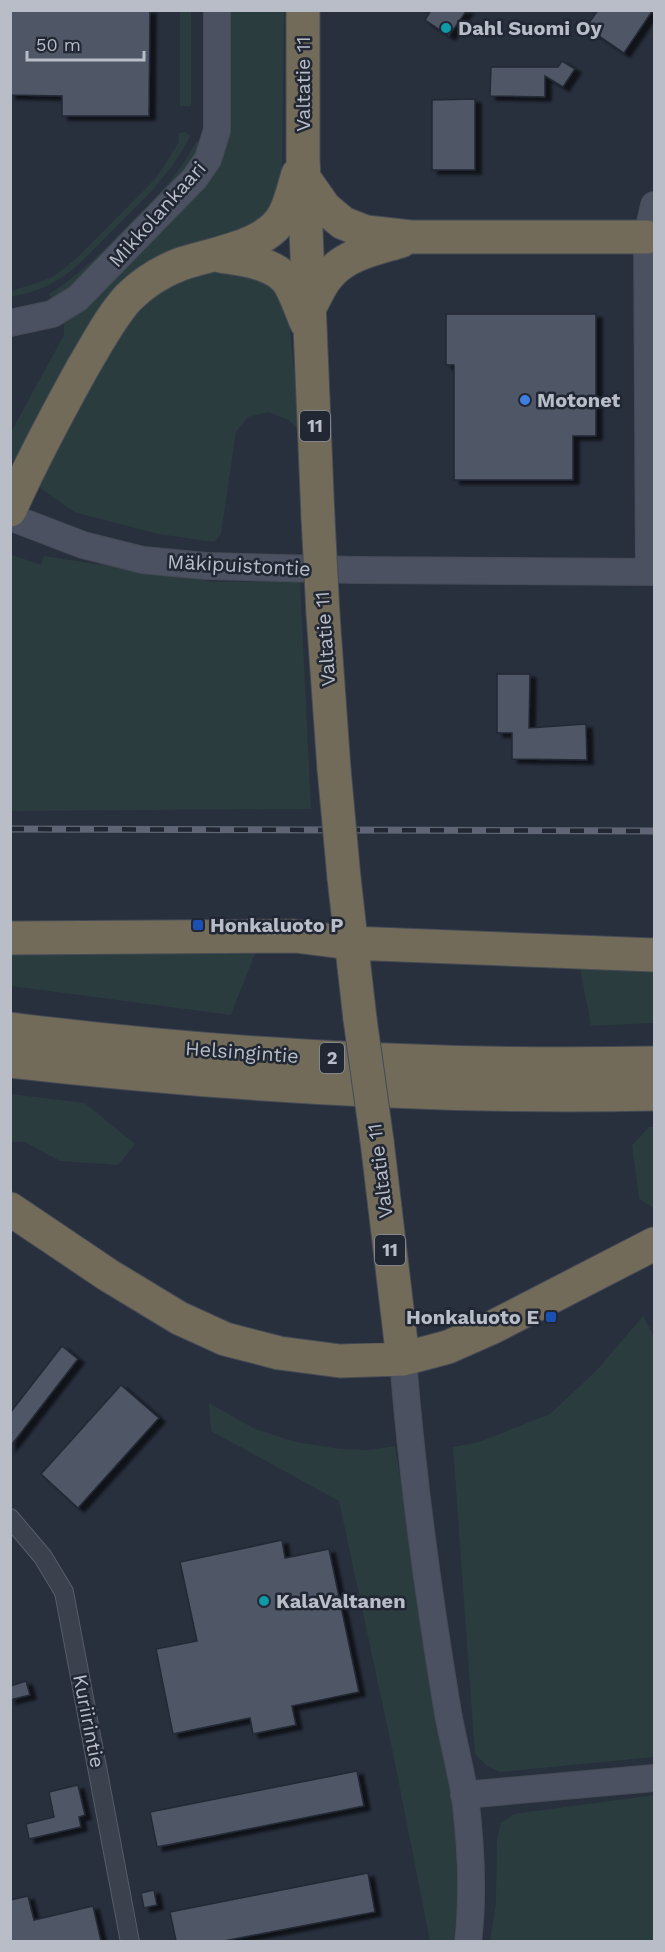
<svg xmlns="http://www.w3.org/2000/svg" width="665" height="1952" font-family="'Work Sans',sans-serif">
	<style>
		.green { fill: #2b3c3f }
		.building { fill: #4f5665; stroke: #232935; stroke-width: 1.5; filter: url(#shadow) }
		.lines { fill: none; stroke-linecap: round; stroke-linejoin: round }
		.street-casing { stroke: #575d68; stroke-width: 20 }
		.secondary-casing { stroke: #454b56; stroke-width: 28 }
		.highway-casing { stroke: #444a55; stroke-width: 35 }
		.street { stroke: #3c424d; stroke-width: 18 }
		.secondary { stroke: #4b5160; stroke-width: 26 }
		.highway { stroke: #726b5a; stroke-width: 33 }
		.rail-casing { stroke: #5f6574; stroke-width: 7 }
		.rail { stroke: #212733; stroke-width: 4.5; stroke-dasharray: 14; stroke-linecap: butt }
		.highway-bridge-casing { stroke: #444a55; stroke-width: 35; stroke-linecap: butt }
		.highway-bridge { stroke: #726b5a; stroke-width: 33 }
		.culture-dot { fill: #0f9aa8; stroke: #212733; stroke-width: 2 }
		.shop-dot { fill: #3f7fe0; stroke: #212733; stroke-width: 2 }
		.transit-dot { fill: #1a4fb4; stroke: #212733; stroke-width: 2 }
		.labels { text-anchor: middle; stroke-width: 5; stroke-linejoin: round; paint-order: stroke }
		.shield { fill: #212733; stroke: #8b909b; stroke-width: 1.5 }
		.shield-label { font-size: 18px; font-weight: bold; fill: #b8bdc8 }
		.poi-label { font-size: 20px; font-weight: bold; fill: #b8bdc8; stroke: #212733; text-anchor: start }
		.street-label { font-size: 20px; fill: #b8bdc8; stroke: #212733 }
	</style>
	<defs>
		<filter id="shadow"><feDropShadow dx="6" dy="4" stdDeviation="1.5" flood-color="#0009"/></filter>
	</defs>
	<rect width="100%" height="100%" fill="#282f3d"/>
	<path class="green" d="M180,11H191V106H180Z
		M226,11H284L282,173L268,220L164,261L11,463V432L64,335V321L202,182Z
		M186,132L190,136C171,175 140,203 110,233C93,250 76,270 54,282C41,290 26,294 11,297V291L40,282L54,276L77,258L156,178L179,142V133Z
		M197,140L200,149L178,184L84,277L53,300L49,294C79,275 102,252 126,227C156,197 177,178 197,140Z
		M205,270L272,278L289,321L300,431L289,420L268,412L248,417L236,432L221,534L214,542L158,534L74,512L39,487L65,416L142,296Z
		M10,554L41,565L44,556L215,582L300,581L311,809L11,811Z
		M11,951H256L231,1015L11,986Z
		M580,968L654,970V1023L591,1026Z
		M11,1094L85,1103L135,1144L118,1165L60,1161L25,1142H11Z
		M649,1127H654V1208L639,1199L632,1145Z
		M643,1316L654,1336V1757L500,1772L487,1766L475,1754L453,1447L479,1442L550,1414L596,1371Z
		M209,1403L255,1429L296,1442L340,1449L369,1450L395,1446L454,1801L458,1908L453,1941H430L393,1753L339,1501L211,1431Z
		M654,1795V1941H490L496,1903L497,1838L501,1823L514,1814Z"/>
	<path class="building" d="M10,10H150L149,116H62V96L10,95Z
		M431,10H467L449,36L425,20Z
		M598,10H653L624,53L586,27Z
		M562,61L575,69L563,87L545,76V97L490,96L491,67H558Z
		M475,99V170H432V100Z
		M446,314H596V436H573V480H454V365H446Z
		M497,674H530L529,728L586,724L587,760L512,759V733H497Z
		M62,1346L78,1359L10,1447V1413Z
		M121,1385L159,1418L78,1508L41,1474Z
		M282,1540L285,1558L329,1549L359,1692L292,1706L296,1725L253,1734L250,1718L173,1734L156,1649L197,1641L180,1562Z
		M26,1681L30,1695L10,1700V1686Z
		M357,1771L364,1806L157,1847L150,1812Z
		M78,1785L85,1815L79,1817L81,1827L29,1839L26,1824L54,1817L49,1792Z
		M368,1873L375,1912L224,1941H176L170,1912Z
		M154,1890L157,1905L144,1908L141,1893Z
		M28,1896L34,1920L93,1906L101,1941H10V1900Z"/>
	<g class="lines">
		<defs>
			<path id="street" d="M10,1518L43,1557L64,1592L130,1942"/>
			<path id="secondary" d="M10,323L52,314L78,298L195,178L208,159L217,130V10
				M10,517L83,545L143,560L206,566L355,570L654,572
				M649,572L647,237L654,205
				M403,1359C412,1476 428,1592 447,1707C452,1737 460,1766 465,1796C471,1845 474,1893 468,1942
				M464,1795L654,1778"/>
			<path id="highway" d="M303,10V158L318,518
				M304,178L325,208L343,223L366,232L411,237H647
				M216,255C240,260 274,261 289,283C296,295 301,310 306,322
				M311,305C316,296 321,284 328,276C346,254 375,249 401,241
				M10,510C32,460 57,414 83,367C97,344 110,318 128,298C143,283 162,271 181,264C213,253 269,247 285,213C291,201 294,186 298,174
				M323,614L334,769
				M344,878L360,1019
				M10,938L295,936L350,943L654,955
				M10,1029C224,1056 439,1067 654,1063
				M10,1061C224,1085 439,1099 654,1094
				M377,1141L403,1359
				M10,1209L108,1275L179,1318L225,1339L279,1353L340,1361L403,1359L448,1347L491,1328L654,1244"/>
		</defs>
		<use href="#street" class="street-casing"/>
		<use href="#secondary" class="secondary-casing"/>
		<use href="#highway" class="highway-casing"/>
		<use href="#street" class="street"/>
		<use href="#secondary" class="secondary"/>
		<use href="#highway" class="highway"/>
		<defs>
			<path id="rail" d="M10,829L654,831"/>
		</defs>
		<use href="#rail" class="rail-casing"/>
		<use href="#rail" class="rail"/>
		<defs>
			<path id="highway-bridge" d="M318,518L323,614
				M334,769L344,878
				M360,1019L377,1141"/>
		</defs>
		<use href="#highway-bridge" class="highway-bridge-casing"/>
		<use href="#highway-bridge" class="highway-bridge"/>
	</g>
	<g class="culture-dot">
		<circle cx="446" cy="28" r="6"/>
		<circle cx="264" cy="1601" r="6"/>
	</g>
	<circle class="shop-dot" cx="525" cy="400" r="6"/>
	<g class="transit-dot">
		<rect x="192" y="919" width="12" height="12" rx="3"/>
		<rect x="545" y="1311" width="12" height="12" rx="3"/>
	</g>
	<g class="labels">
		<g class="shield">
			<rect x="300" y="411" width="30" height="30" rx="4.5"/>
			<rect x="320" y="1043" width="24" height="30" rx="4.5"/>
			<rect x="375" y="1235" width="30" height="30" rx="4.5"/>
		</g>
		<g class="shield-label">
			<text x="315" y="432">11</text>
			<text x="332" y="1064">2</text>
			<text x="390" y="1256">11</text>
		</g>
		<g class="poi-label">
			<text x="458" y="35">Dahl Suomi Oy</text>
			<text x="537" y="407">Motonet</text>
			<text x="210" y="932">Honkaluoto P</text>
			<text x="539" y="1324" text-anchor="end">Honkaluoto E</text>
			<text x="276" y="1608">KalaValtanen</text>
		</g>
		<g class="street-label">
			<text transform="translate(303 84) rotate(-90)" y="7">Valtatie 11</text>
			<text transform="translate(157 214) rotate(-48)" y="7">Mikkolankaari</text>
			<text transform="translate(239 565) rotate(3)" y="7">Mäkipuistontie</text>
			<text transform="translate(325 639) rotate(-94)" y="7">Valtatie 11</text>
			<text transform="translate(242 1052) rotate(4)" y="7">Helsingintie</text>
			<text transform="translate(380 1171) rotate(-97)" y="7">Valtatie 11</text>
			<text transform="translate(89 1721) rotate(79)" y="7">Kuriirintie</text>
		</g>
	</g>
	<rect width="665" height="1952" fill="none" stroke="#b8bdc8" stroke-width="24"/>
	<path d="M27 51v9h117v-9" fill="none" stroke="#b8bdc8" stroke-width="3"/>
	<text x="36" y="51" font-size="18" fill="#b8bdc8" stroke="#212733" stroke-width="4.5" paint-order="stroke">50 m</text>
</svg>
